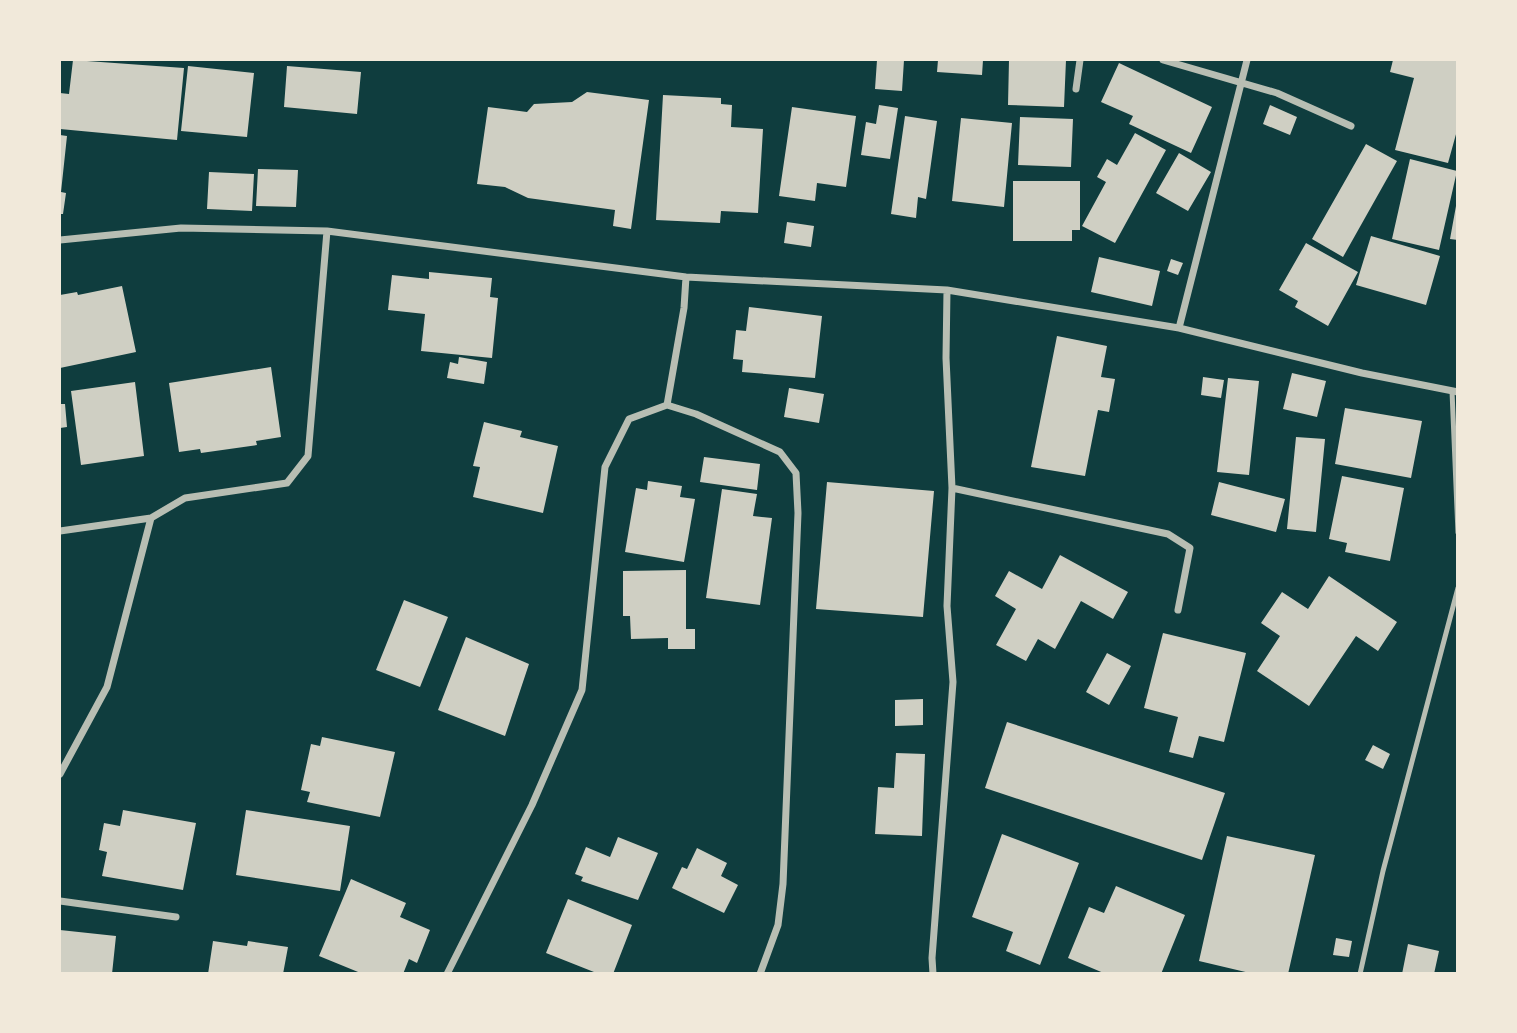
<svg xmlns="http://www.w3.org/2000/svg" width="1517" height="1033" font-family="Literata,serif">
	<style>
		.building { fill: #cfcfc3 }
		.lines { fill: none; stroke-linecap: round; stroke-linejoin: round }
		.service { stroke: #b8beb3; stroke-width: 5 }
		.minor { stroke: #b8beb3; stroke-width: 7 }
	</style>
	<rect width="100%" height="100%" fill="#0f3d3e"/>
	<path class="building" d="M73,60L184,68L177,140L60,129V93L69,94Z
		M877,60H904L902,91L875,89Z
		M938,60H983L982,75L937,72Z
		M1009,60H1066L1064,107L1008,105Z
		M1393,60H1458V127L1448,163L1395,150L1414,78L1390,72Z
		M1119,63L1212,107L1191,153L1129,124L1133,116L1101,102Z
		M188,66L254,73L247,137L181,131Z
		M287,66L361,72L357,114L284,107Z
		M587,92L649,100L631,229L613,226L615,210L528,198L505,187L477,184L488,107L527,112L534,104L572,102Z
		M663,95L721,98V104L732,105L731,127L763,129L758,213L721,211L720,223L656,220Z
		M879,105L898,108L890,159L861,155L866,122L876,124Z
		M1270,105L1297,117L1290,135L1263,124Z
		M792,107L856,116L846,187L817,183L815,201L779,196Z
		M905,116L937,121L926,199L918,197L916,218L891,214Z
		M1020,117L1073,119L1071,167L1018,165Z
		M961,118L1012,123L1004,207L952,201Z
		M1135,133L1166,150L1115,243L1082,226L1106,182L1097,177L1107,159L1117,165Z
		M60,135L67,136L61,192L66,193L63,214H60Z
		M1366,144L1397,161L1343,257L1312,239Z
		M1179,153L1211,172L1188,211L1156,193Z
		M1410,159L1457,171L1439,250L1392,239Z
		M258,169L298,170L296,207L256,206Z
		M209,172L254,174L252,211L207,209Z
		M1013,181H1080V230H1072V241H1013Z
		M1456,206H1458V240L1450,239Z
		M787,222L814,226L811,247L784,243Z
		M1371,236L1440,256L1426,305L1356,285Z
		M1306,243L1358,272L1328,326L1295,307L1298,301L1279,290Z
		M1099,257L1160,271L1152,306L1091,292Z
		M1171,259L1183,263L1178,275L1167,271Z
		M429,272L492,278L490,297L498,298L492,358L421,351L425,314L388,310L392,275L429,279Z
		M122,286L136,352L60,368V295L77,292L78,295Z
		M749,307L822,316L815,378L742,372L743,360L733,359L736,330L746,331Z
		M1057,336L1107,346L1101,377L1115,379L1109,412L1098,410L1085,476L1031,467Z
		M459,357L487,362L484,384L447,378L450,362L458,364Z
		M271,367L281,437L256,441L257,445L201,453L200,449L179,452L169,383Z
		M1292,373L1326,381L1317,417L1283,409Z
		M1203,377L1224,380L1221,398L1201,395Z
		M1228,378L1259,381L1249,475L1217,472Z
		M135,382L144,456L81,465L71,391Z
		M789,388L824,394L819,423L784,417Z
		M60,404H65L67,427L60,428Z
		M1345,408L1422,421L1411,478L1335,464Z
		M484,422L522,431L520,437L558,446L543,513L473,497L480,467L473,466Z
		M1296,437L1325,439L1316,532L1287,529Z
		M704,457L760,464L757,490L700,482Z
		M1342,476L1404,488L1390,561L1345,552L1347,543L1329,539Z
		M648,481L682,486L680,497L695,499L684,562L625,552L636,488L647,490Z
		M827,482L934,491L923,617L816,609Z
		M1219,482L1285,499L1276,532L1211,515Z
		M722,489L757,494L753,516L772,518L760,605L706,598Z
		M1060,555L1128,592L1113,619L1081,601L1055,649L1038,639L1026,661L996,645L1016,609L995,596L1009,571L1042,589Z
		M686,570V629H695V649H668V638L631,639L630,616H623V571Z
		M1329,576L1397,622L1378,651L1356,636L1309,706L1257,671L1280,636L1261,623L1282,592L1308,609Z
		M404,600L448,617L420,687L376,670Z
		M1163,633L1246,653L1224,742L1199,736L1193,758L1169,752L1178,717L1144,708Z
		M466,637L529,664L505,736L438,710Z
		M1107,653L1131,666L1109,705L1086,692Z
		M923,699V725L895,726V700Z
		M1007,722L1225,793L1202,860L985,788Z
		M322,737L395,752L380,817L307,802L310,792L301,790L311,744L320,746Z
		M1373,745L1390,754L1383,769L1365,760Z
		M896,753L925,754L922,836L875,834L878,787L894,788Z
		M123,810L196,823L183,890L102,876L107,852L99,850L104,823L120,826Z
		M246,810L350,826L340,891L236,875Z
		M1002,834L1079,863L1040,965L1006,951L1013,932L972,917Z
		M1227,836L1315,855L1288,974H1254L1199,961Z
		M618,837L658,853L638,900L581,881L583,877L575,874L586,847L610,857Z
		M697,848L727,863L721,876L738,885L724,913L672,888L682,867L687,869Z
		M351,879L406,903L400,917L430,930L417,963L409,959L403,974H363L319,956Z
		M1116,886L1185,915L1161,974H1106L1068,958L1089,907L1104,913Z
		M568,899L632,925L613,974H599L546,953Z
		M60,930L116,936L112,974H60Z
		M1336,938L1352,941L1349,957L1333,955Z
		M213,941L247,946L248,941L288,947L283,974H208Z
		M1408,944L1439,951L1434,974H1402Z"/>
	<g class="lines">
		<path class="service" d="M1452,391L1458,533
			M1360,974L1383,871L1458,588"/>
		<path class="minor" d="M1163,60L1277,93L1351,126
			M1076,89L1080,60
			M60,240L181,228L327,231L686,277L947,290L1179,328L1362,373L1458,392
			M1179,328L1247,60
			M667,405L684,308L686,277
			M952,488L1168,534L1190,548L1178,610
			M60,531L151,518
			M60,774L107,687L151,518L185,498L287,483L308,456L327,231
			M60,901L176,917
			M447,974L532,805L582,690L605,467L629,419L667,405L696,414L780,452L796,473L798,513L783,884L778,925L760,974
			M933,974L932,958L953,682L947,606L952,488L946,358L947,290"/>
	</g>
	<rect width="1517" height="1033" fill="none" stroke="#f1e9da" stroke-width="122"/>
</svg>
